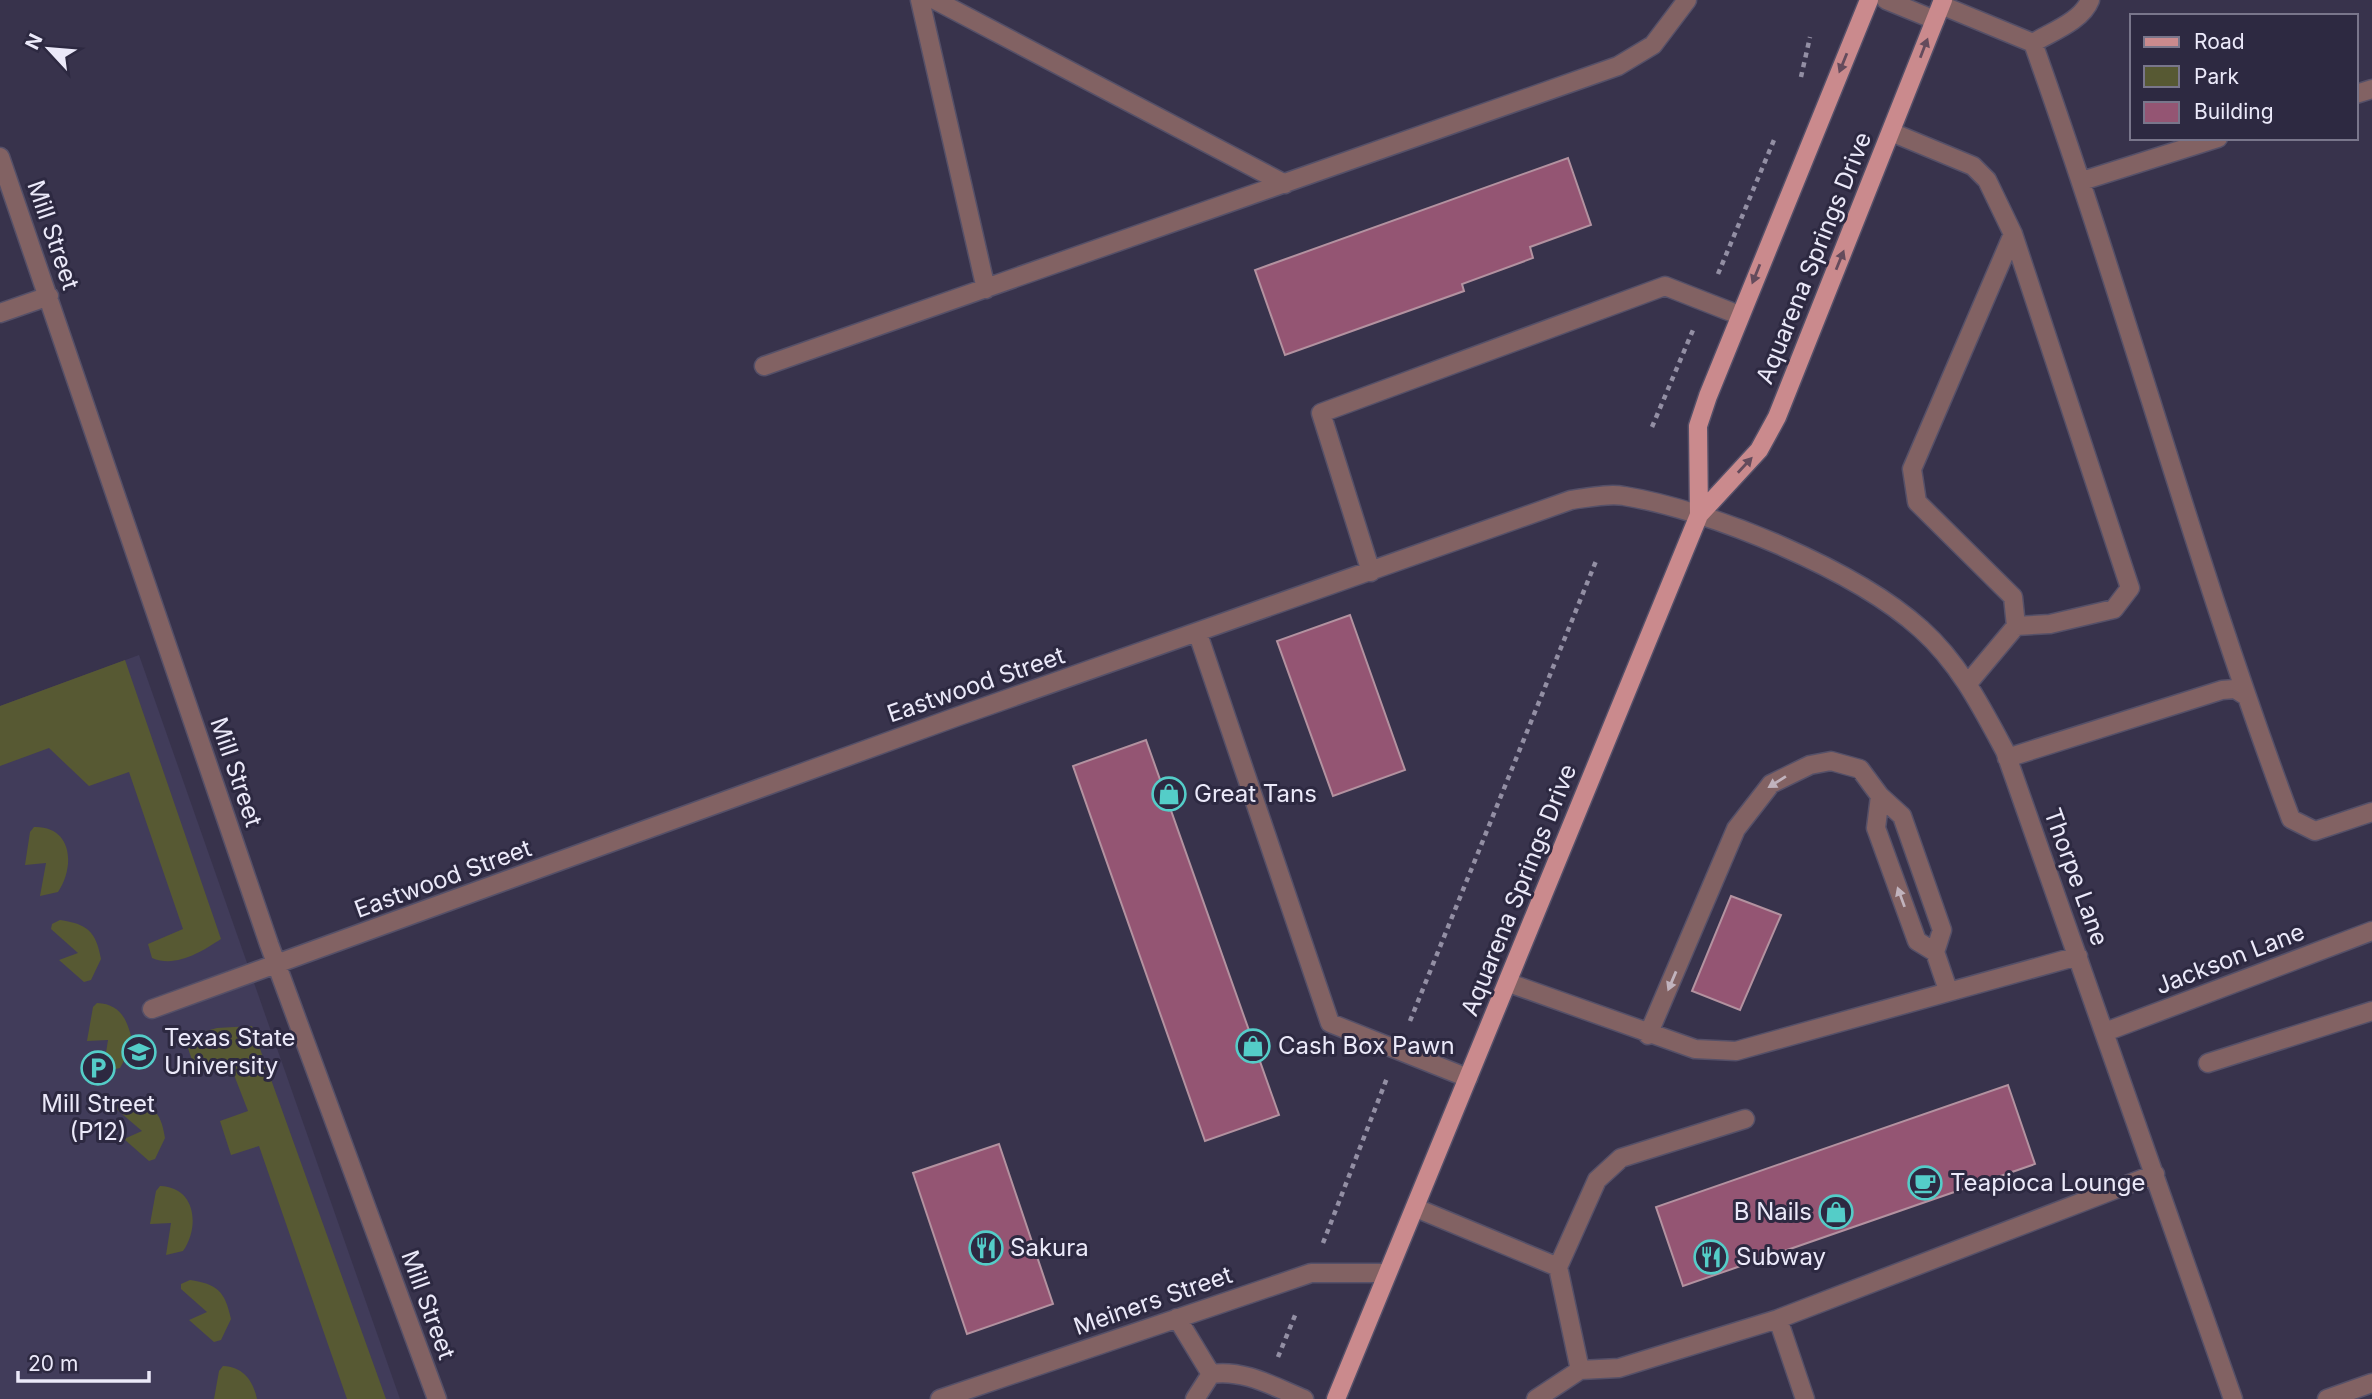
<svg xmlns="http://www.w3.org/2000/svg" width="2372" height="1399" font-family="Inter,sans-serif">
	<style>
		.built { fill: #413c5a }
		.green { fill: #575933 }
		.building { fill: #945573; stroke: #b392a0; stroke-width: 2 }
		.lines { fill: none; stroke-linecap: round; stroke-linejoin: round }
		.minor-casing { stroke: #555068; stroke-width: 21 }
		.major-casing { stroke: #555068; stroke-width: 21 }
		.path { stroke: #938fa4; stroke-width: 4.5; stroke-dasharray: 5 5; stroke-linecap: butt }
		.minor { stroke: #826263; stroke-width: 18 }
		.major { stroke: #ca8a8d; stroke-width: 18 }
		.oneway { fill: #644b5c }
		.oneway2 { fill: #c1b3bd }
		.labels { text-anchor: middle; stroke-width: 6; stroke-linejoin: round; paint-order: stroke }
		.street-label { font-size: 24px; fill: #ebe9f9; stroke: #2d2941 }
		.poi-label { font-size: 24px; fill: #ebe9f9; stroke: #2d2941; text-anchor: start }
	</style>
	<rect width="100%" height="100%" fill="#38334c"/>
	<path class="built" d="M139,655L400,1399H0V706Z"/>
	<path class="green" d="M125,660L221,939C201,952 176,968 152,958L148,944L183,929L129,772L89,786L49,748L0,766V706Z
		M34,827C73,826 75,867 58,892L40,896L46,863L25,865L30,832Z
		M60,920C87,924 96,931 101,959L91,980L84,982L59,960L78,953L51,929L52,924Z
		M97,1003C122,1004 128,1022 133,1044L120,1068L103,1072L108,1040L87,1041L93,1007Z
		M252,1026L264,1060L386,1399H347L259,1146L231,1155L220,1121L248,1111L229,1062L197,1074L184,1037L217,1028Z
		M124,1099C151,1103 161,1110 165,1138L155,1159L149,1161L124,1139L142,1131L115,1108L116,1103Z
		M160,1186C196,1187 200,1227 183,1251L166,1255L171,1223L150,1224L156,1191Z
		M190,1280C217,1284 225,1291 231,1319L221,1340L214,1342L189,1320L207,1312L181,1289V1284Z
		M223,1366C243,1367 253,1380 257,1399H214L219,1371Z"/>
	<path class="building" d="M1568,158L1591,225L1530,247L1533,258L1462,284L1464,291L1285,355L1255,270Z
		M1350,615L1405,770L1333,796L1277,641Z
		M1146,740L1279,1115L1205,1141L1073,766Z
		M1731,896L1781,915L1740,1010L1692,991Z
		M2008,1085L2035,1164L1683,1286L1656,1207Z
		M999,1144L1053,1304L967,1334L913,1173Z"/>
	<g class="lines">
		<defs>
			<path id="minor" d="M920,0L986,289
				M935,0L1285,184
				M1886,0L1935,20
				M1941,5L2033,43C2125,299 2195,564 2291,819L2315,831L2372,812
				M2033,43C2051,32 2082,21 2090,0
				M2356,94L2372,89
				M1891,132L1973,166L1987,180L2013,234L2130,588L2114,609L2050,624L2016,626L1969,682
				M0,157L269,944L437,1399
				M2082,181L2218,138
				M2013,234L1912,469L1917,502L2013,597L2016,626
				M0,313L49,296
				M764,366L1618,66L1653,45L1687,0
				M1371,572L1321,413L1665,286L1739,315
				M1198,634L1330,1023L1468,1078
				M2007,758L2222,690L2235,689L2246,696
				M1880,796L1902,816L1942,930L1935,952L1948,990
				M1509,983L1695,1049L1736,1051L2078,956
				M152,1009L956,717L1571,500C1587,498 1608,493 1624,496C1711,510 1856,570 1921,629C1959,663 1981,706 2005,751L2233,1399
				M2105,1032L2372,931
				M1648,1035L1736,829L1771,784L1810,765L1831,761L1860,769L1880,796L1876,828L1917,941L1935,952
				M2208,1063L2372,1011
				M1416,1208L1558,1267L1580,1370
				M1558,1267L1597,1180L1621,1158L1745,1119
				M1177,1318L1211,1374
				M1778,1319L1805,1399
				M940,1399L1311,1273H1386
				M1195,1399L1211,1374C1244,1369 1274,1387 1304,1399
				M1536,1399L1580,1370L1619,1368L1778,1319L2155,1174
				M2327,1399L2372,1383"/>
			<path id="major" d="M1699,515L1698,426L1708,396L1869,0
				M1336,1399L1699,515L1759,450L1777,417L1943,0"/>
		</defs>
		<use href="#minor" class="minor-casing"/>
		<use href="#major" class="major-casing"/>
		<path class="path" d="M1801,77L1810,37
			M1718,274L1774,140
			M1652,427L1693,330
			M1410,1021L1596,561
			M1323,1243L1387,1078
			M1278,1357L1296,1313"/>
		<use href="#minor" class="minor"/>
		<use href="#major" class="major"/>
	</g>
	<defs><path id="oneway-solid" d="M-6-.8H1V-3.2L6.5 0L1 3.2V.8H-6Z" transform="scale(1.75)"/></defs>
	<g class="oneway">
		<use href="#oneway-solid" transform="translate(1924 48) rotate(-69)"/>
		<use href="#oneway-solid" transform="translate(1843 63) rotate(112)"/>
		<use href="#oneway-solid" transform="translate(1840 260) rotate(-68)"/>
		<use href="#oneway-solid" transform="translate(1756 274) rotate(112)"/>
		<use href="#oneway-solid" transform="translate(1745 465) rotate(-47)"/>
	</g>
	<g class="oneway2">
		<use href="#oneway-solid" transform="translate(1777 782) rotate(148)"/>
		<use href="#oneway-solid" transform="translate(1901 897) rotate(-110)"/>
		<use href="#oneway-solid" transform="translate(1672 981) rotate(113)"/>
	</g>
	<defs>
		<symbol id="shop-ring" viewBox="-11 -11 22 22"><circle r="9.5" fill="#2d2941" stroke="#54cdc8" stroke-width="1.5"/><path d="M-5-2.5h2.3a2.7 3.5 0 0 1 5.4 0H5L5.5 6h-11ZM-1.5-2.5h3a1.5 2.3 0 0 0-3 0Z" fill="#54cdc8"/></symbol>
		<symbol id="university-ring" viewBox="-11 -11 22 22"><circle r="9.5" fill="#2d2941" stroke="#54cdc8" stroke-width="1.5"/><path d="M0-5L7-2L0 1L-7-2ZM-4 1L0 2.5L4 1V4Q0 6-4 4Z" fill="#54cdc8"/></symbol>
		<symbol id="parking-ring" viewBox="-11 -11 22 22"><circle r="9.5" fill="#2d2941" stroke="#54cdc8" stroke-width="1.5"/><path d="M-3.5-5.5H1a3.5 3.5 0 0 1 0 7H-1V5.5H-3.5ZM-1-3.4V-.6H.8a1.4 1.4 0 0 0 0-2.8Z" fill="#54cdc8"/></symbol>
		<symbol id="cafe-ring" viewBox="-11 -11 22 22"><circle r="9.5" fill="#2d2941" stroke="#54cdc8" stroke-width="1.5"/><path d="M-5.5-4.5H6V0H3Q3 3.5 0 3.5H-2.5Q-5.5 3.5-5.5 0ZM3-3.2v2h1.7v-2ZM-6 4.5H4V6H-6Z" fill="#54cdc8"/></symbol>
		<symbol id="restaurant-ring" viewBox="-11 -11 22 22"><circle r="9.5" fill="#2d2941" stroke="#54cdc8" stroke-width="1.5"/><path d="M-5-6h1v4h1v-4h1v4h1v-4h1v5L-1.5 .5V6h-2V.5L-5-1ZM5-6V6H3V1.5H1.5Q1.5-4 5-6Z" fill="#54cdc8"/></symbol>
	</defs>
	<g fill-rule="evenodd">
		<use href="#shop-ring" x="1150" y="775" width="38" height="38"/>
		<use href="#shop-ring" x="1234" y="1027" width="38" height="38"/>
		<use href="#university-ring" x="120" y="1033" width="38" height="38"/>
		<use href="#parking-ring" x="79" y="1049" width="38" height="38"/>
		<use href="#cafe-ring" x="1906" y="1164" width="38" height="38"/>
		<use href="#shop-ring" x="1817" y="1193" width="38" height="38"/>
		<use href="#restaurant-ring" x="967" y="1229" width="38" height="38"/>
		<use href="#restaurant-ring" x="1692" y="1238" width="38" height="38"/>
	</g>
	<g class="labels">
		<g class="street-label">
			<text transform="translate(53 235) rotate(71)" y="8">Mill Street</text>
			<text transform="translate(1814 258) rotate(-68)" y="8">Aquarena Springs Drive</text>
			<text transform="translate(976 685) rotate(-19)" y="8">Eastwood Street</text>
			<text transform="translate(236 772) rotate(71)" y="8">Mill Street</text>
			<text transform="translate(2076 877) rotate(70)" y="8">Thorpe Lane</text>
			<text transform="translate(443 879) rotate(-20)" y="8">Eastwood Street</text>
			<text transform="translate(1519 890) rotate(-68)" y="8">Aquarena Springs Drive</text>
			<text transform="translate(2230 959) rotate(-21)" y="8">Jackson Lane</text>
			<text transform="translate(1153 1301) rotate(-19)" y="8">Meiners Street</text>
			<text transform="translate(428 1305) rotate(70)" y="8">Mill Street</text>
		</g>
		<g class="poi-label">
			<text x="1194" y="802">Great Tans</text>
			<text x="164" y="1046">Texas State<tspan x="164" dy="28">University</tspan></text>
			<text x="1278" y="1054">Cash Box Pawn</text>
			<text x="98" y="1112" text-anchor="middle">Mill Street<tspan x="98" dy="28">(P12)</tspan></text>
			<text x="1950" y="1191">Teapioca Lounge</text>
			<text x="1812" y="1220" text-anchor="end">B Nails</text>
			<text x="1010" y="1256">Sakura</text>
			<text x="1736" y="1265">Subway</text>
		</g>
	</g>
	<rect x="2130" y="14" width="228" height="126" fill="#2d2941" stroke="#79768b" stroke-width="2"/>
	<rect x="2144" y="37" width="35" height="10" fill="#ca8a8d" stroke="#79768b" stroke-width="2"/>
	<text x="2194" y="49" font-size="21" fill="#ebe9f9">Road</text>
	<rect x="2144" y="66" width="35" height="21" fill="#575933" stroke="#79768b" stroke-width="2"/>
	<text x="2194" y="84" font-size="21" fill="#ebe9f9">Park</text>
	<rect x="2144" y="102" width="35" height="21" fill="#945573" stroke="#79768b" stroke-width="2"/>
	<text x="2194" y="119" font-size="21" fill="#ebe9f9">Building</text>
	<g transform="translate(49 49) rotate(296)" stroke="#2d2941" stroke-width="5" paint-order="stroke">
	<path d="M0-5L12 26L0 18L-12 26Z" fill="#ebe9f9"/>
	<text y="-10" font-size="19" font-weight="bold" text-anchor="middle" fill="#ebe9f9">N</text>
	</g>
	<path d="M18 1371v10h131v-10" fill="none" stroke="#ebe9f9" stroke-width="3.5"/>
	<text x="28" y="1371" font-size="21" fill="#ebe9f9" stroke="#2d2941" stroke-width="5" paint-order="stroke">20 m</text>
</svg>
